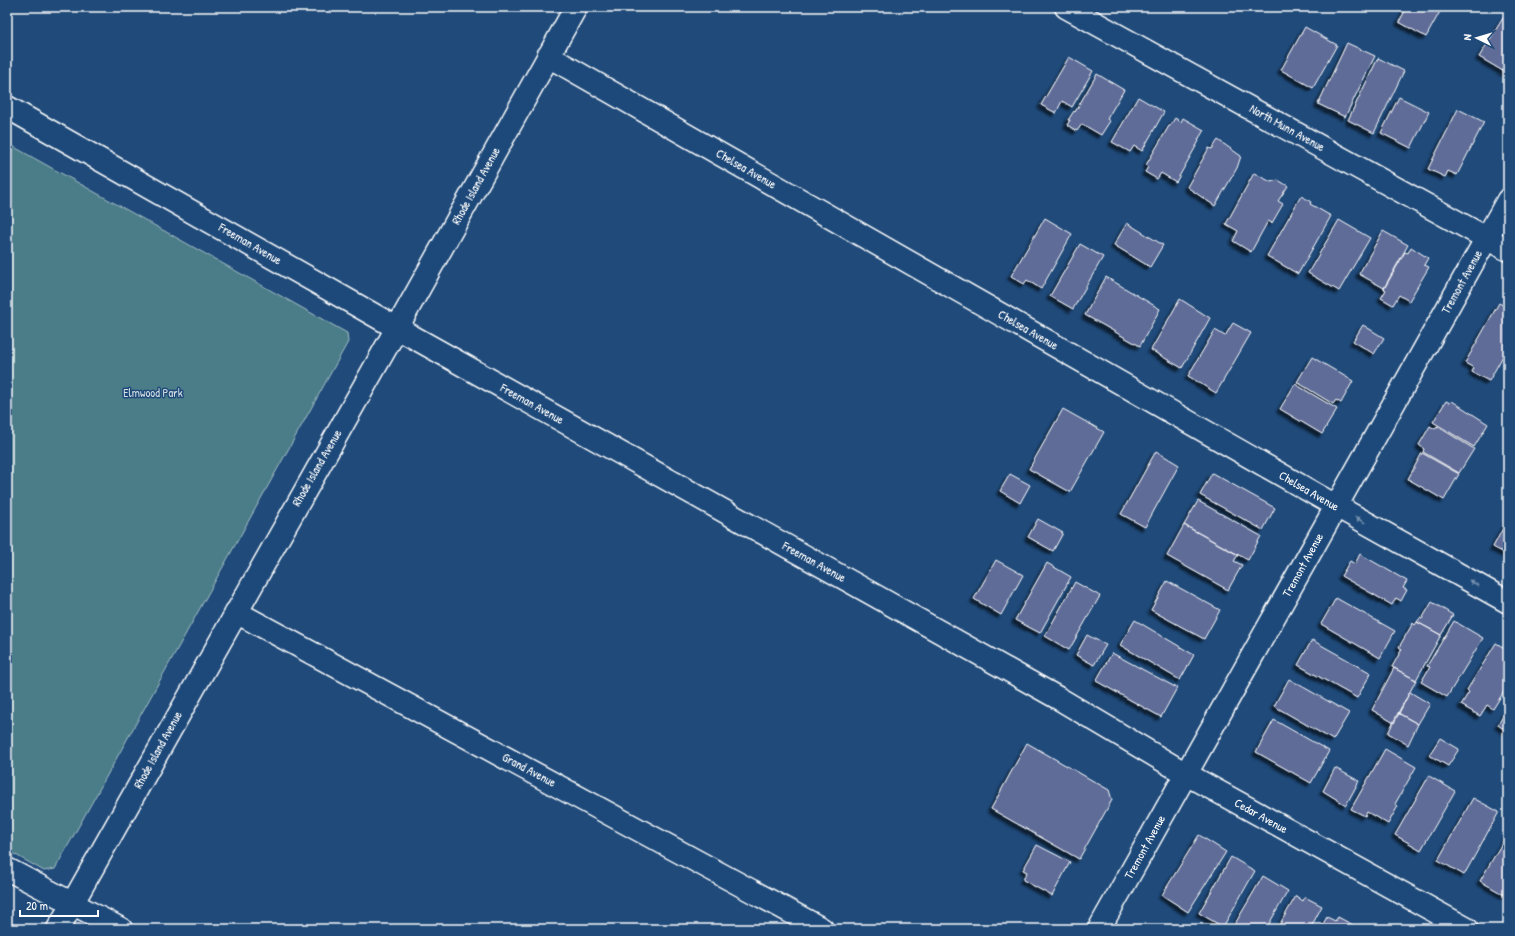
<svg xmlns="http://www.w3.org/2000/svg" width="1515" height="936" font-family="'Patrick Hand',sans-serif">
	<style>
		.green { fill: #4b7d89; stroke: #a5bec4 }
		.building { fill: #5f6c98; stroke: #fff; filter: url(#shadow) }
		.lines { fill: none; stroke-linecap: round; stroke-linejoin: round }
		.minor-casing { stroke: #fff; stroke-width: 25 }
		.tertiary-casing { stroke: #fff; stroke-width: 25 }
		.secondary-casing { stroke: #fff; stroke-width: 25 }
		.minor { stroke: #1f4a7a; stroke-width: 22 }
		.tertiary { stroke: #1f4a7a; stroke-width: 22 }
		.secondary { stroke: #1f4a7a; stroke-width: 22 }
		.oneway { fill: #7992af }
		.labels { text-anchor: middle; stroke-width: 3; stroke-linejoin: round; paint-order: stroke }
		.street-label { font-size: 12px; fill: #fff; stroke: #1f4a7a }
		.park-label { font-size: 12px; fill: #d2dee2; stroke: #1f4a7a }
	</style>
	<defs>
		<filter id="shadow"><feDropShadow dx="-3.5" dy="3.5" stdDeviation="1" flood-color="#0009"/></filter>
	</defs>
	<rect width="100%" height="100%" fill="#1f4a7a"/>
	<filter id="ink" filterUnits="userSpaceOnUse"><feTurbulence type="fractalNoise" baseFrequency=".025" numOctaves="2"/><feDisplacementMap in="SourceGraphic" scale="8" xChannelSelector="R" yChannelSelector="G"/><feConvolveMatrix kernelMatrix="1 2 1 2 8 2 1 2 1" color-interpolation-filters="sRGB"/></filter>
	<g filter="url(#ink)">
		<path class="green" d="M7,143L347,333L348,342L55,869L44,871L7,850Z"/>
		<path class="building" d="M1407,7L1442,8L1426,37L1399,22Z
			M1503,18L1508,21V74L1479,57Z
			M1305,27L1337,45L1313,88L1281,70Z
			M1347,43L1375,56L1345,117L1318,104Z
			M1069,57L1093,71L1072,107L1062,101L1056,113L1041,105Z
			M1378,58L1404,71L1374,133L1348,120Z
			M1097,74L1124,90L1107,119L1110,121L1101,135L1082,124L1077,131L1067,125L1070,120H1068L1074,111L1075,112Z
			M1138,97L1164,112L1142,151L1134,146L1130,152L1112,142Z
			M1399,97L1429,112L1411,148L1381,133Z
			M1458,109L1484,122L1457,175L1448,171L1445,177L1428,169Z
			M1175,118L1181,122L1183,118L1204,130L1198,140L1199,141L1176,182L1161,173L1157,179L1145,172L1148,167L1146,165L1169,126H1170Z
			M1218,140L1241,156L1237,168L1215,206L1187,187L1209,148L1212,149Z
			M1254,173L1271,182L1278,180L1288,186L1278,201L1283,204L1272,223L1268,221L1251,252L1233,241L1238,231L1226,224Z
			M1301,196L1311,202L1310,204L1331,216L1298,274L1267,256Z
			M1045,218L1072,234L1041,289L1027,280L1024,284L1011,276Z
			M1339,220L1370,238L1339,291L1308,273Z
			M1127,223L1163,245L1150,267L1114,245Z
			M1383,231L1408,245L1384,288L1359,274Z
			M1080,244L1103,257L1073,309L1050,296Z
			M1411,247L1428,258L1424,265L1429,267L1409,301L1399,295L1393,305L1381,298L1386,290L1384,289L1405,252L1408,253Z
			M1106,277L1160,309L1140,346L1085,315Z
			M1180,299L1210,318L1182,368L1151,350Z
			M1499,303L1508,308V347L1489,381L1472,372L1474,368L1465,363Z
			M1233,323L1251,333L1216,393L1188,376L1215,330L1225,336Z
			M1363,325L1384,338L1374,354L1353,341Z
			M1312,357L1353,381L1341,403L1336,400L1333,404L1297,382Z
			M1295,384L1337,409L1322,434L1280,409Z
			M1446,401L1450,403L1452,401L1488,424L1474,447L1433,422Z
			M1063,409L1104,432L1070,492L1029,469Z
			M1430,426L1435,429L1437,426L1474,449L1459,473L1423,452L1424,449L1419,445Z
			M1156,451L1179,465L1145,527L1121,514Z
			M1422,453L1459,474L1444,500L1408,479Z
			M1212,473L1275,508L1263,530L1200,495Z
			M1010,474L1030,485L1020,503L1000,491Z
			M1198,501L1261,536L1248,560L1184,525Z
			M1038,519L1063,533L1053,551L1028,537Z
			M1508,519V555L1493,547Z
			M1184,525L1238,555L1234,561L1242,565L1228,590L1167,556Z
			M1360,554L1407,581L1403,588L1407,590L1401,601L1396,598L1392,605L1341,576L1350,561L1355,564Z
			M996,560L1023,575L1001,615L974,599Z
			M1047,563L1071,577L1040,633L1015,620Z
			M1167,581L1220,610L1204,639L1151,610Z
			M1075,582L1100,596L1069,650L1045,636Z
			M1336,598L1395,631L1380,658L1321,624Z
			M1432,602L1453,615L1441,635L1417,622L1420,618L1422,619Z
			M1135,620L1194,655L1180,680L1120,645Z
			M1454,621L1483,638L1447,697L1421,682L1430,667L1427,666Z
			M1417,622L1441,635L1416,680L1392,667L1402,649L1399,647L1413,623L1415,625Z
			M1087,635L1106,645L1094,665L1076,655Z
			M1312,640L1371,673L1357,698L1298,665Z
			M1496,643L1508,650V685L1493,709L1487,705L1480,716L1461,705L1469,692L1467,690Z
			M1112,653L1177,688L1161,717L1096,681Z
			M1394,668L1416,680L1394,723L1372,710Z
			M1289,679L1349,713L1333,740L1274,706Z
			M1410,692L1430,704L1418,724L1398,713Z
			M1508,707V732L1498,725Z
			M1398,713L1418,724L1408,745L1388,733Z
			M1274,720L1329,751L1311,783L1256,752Z
			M1440,738L1459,749L1448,766L1429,755Z
			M1027,743L1109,790L1112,800L1079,859L991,809Z
			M1385,749L1416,767L1395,804L1398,806L1388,824L1367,812L1365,816L1351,809Z
			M1335,768L1359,781L1346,805L1323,791Z
			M1429,776L1455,791L1421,850L1395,835Z
			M1473,798L1499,812L1464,875L1438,860Z
			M1508,833V892L1506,896L1480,881Z
			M1199,835L1226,852L1188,912L1162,895Z
			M1037,845L1070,862L1052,896L1023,880L1027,872L1023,870Z
			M1231,857L1255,871L1223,927L1199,913Z
			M1263,876L1288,891L1266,929H1232Z
			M1296,896L1303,901L1305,897L1322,906L1310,929H1277Z
			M1327,917L1335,921L1338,917L1353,925L1351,929H1320Z
			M992,924L1001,929H988Z"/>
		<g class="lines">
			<defs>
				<path id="minor" d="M548,56L1336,506L1508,602
					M7,107L397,328L1058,698L1186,774L1467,929
					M236,612L822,929
					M7,869L121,929
					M58,929L397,328L576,7"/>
				<path id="tertiary" d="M1099,929L1508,200"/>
				<path id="secondary" d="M1066,7L1508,250"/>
			</defs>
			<use href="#minor" class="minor-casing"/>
			<use href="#tertiary" class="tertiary-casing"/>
			<use href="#secondary" class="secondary-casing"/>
			<use href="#minor" class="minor"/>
			<use href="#tertiary" class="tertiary"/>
			<use href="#secondary" class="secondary"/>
		</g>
		<defs><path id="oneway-solid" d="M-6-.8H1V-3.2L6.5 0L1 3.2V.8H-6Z"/></defs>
		<g class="oneway">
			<use href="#oneway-solid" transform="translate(1360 520) rotate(-151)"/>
			<use href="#oneway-solid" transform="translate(1474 583) rotate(-151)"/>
		</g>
	</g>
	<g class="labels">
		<g class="street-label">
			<text transform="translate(1287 128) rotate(29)" y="4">North Munn Avenue</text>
			<text transform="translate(746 169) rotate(30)" y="4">Chelsea Avenue</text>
			<text transform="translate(476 186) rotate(-61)" y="4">Rhode Island Avenue</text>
			<text transform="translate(250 244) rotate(30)" y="4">Freeman Avenue</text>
			<text transform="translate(1462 282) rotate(-61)" y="4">Tremont Avenue</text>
			<text transform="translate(1028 330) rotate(30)" y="4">Chelsea Avenue</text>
			<text transform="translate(532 404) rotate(29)" y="4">Freeman Avenue</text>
			<text transform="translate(317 468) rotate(-60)" y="4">Rhode Island Avenue</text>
			<text transform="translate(1309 491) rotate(30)" y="4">Chelsea Avenue</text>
			<text transform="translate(814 562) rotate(29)" y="4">Freeman Avenue</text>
			<text transform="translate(1303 565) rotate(-61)" y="4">Tremont Avenue</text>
			<text transform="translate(158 750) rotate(-61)" y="4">Rhode Island Avenue</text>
			<text transform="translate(529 770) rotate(28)" y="4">Grand Avenue</text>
			<text transform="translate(1261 816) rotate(29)" y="4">Cedar Avenue</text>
			<text transform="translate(1145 847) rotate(-61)" y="4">Tremont Avenue</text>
		</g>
		<g class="park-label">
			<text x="153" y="397">Elmwood Park</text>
		</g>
	</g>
	<rect width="1515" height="936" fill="none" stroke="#1f4a7a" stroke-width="24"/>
	<rect x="12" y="12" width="1491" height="912" fill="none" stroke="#fff" stroke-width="1.5" filter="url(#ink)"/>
	<g transform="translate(1477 38) rotate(275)" stroke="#1f4a7a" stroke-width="3" paint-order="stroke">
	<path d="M0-3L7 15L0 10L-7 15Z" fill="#ffffff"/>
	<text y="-6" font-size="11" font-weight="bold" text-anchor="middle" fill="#ffffff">N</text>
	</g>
	<path d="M20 910v6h78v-6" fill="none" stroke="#ffffff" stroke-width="2"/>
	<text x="26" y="910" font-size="12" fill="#ffffff" stroke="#1f4a7a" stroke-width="3" paint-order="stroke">20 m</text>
</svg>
